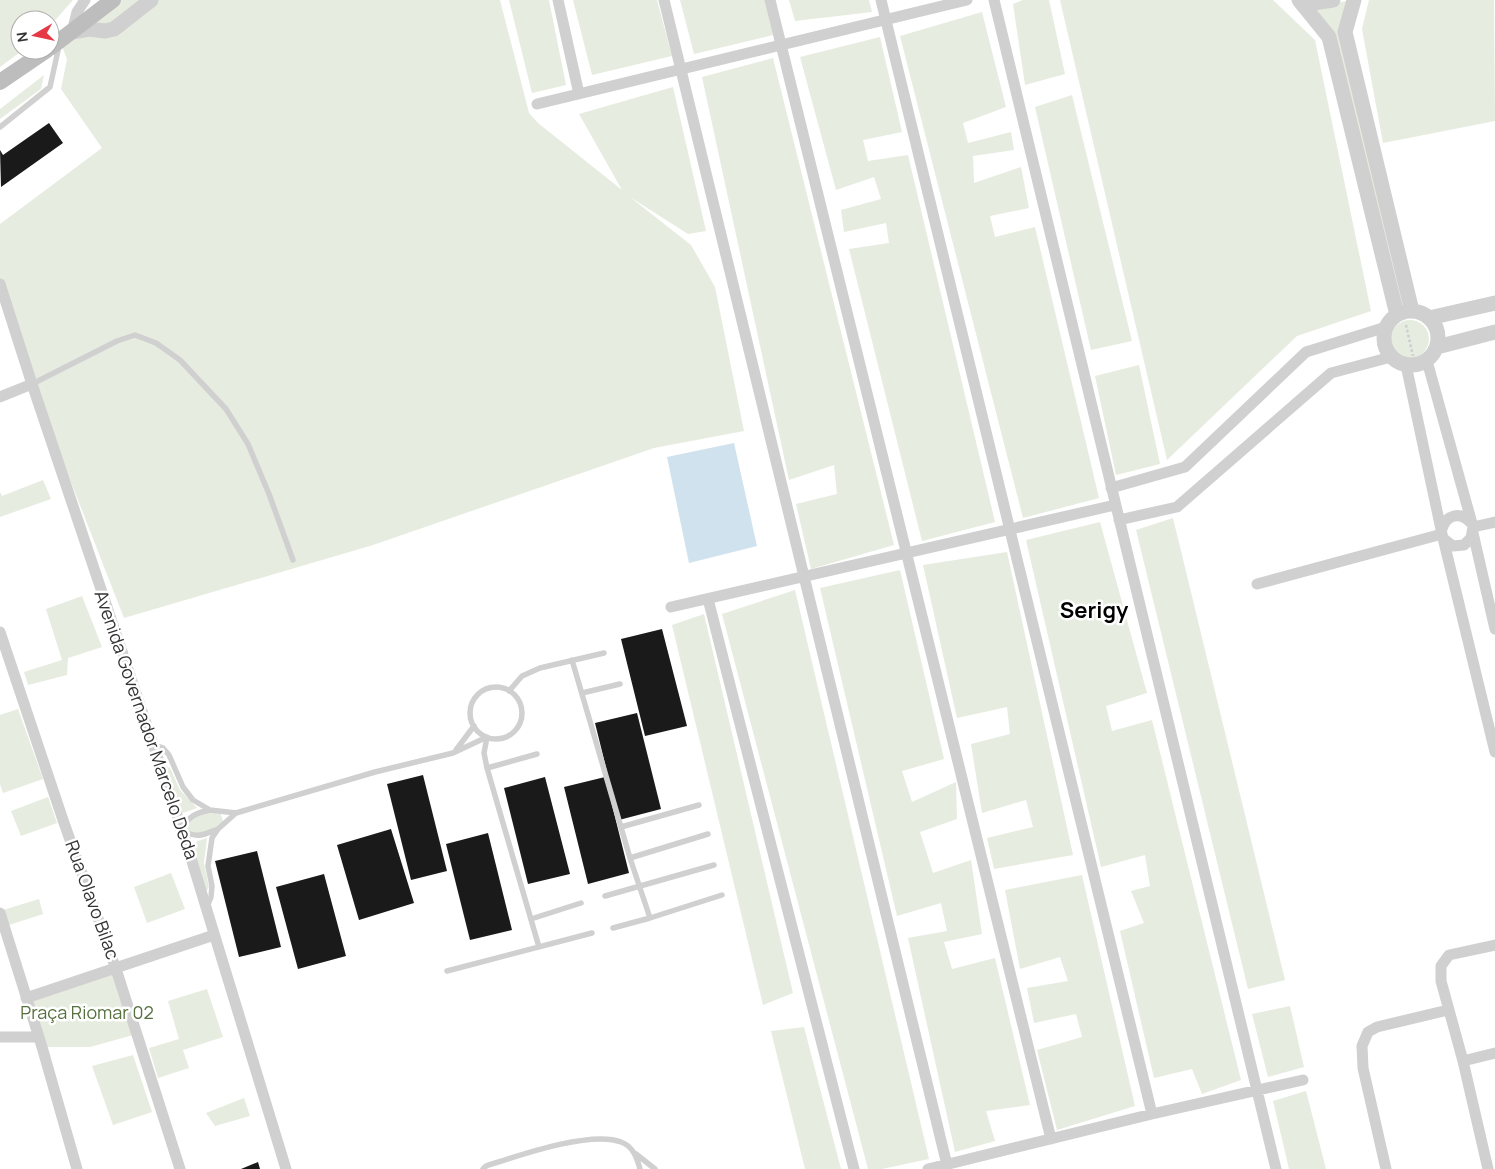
<svg xmlns="http://www.w3.org/2000/svg" width="1495" height="1169" font-family="Manrope,sans-serif">
	<style>
		.green { fill: #e6ecdf }
		.water { fill: #cfe2ee }
		.building { fill: #1a1a1a }
		.lines { fill: none; stroke-linecap: round; stroke-linejoin: round }
		.path { stroke: #cdcdcd; stroke-width: 2.5; stroke-dasharray: 2.5 2.5; stroke-linecap: butt }
		.service { stroke: #d0d0d0; stroke-width: 5.5 }
		.minor { stroke: #d0d0d0; stroke-width: 11 }
		.tertiary { stroke: #d0d0d0; stroke-width: 15 }
		.secondary { stroke: #bdbdbd; stroke-width: 16 }
		.labels { text-anchor: middle; stroke-width: 5; stroke-linejoin: round; paint-order: stroke }
		.street-label { font-size: 18px; fill: #333; stroke: #fff }
		.park-label { font-size: 18px; fill: #56703f; stroke: #fff }
		.district-label { font-size: 22px; font-weight: bold; fill: #000; stroke: #fff }
	</style>
	<rect width="100%" height="100%" fill="#fff"/>
	<path class="green" d="M0,0H73L50,26V20H20V50H23L0,67Z
		M113,0H500L529,113L538,123L622,190L579,114L673,87L706,231L688,234L630,197L691,245L715,287L744,431L654,448L373,545L124,618L25,364L0,284V224L102,148L61,89L67,59L60,41Z
		M509,0H549L566,85L532,93Z
		M573,0H657L672,56L592,75Z
		M680,0H765L773,35L694,54Z
		M789,0H869L872,12L795,21Z
		M1023,0H1049L1065,74L1025,85L1013,4Z
		M1060,0H1273L1315,40L1371,311L1297,336L1167,460Z
		M1369,0H1494L1495,121L1383,143L1362,29Z
		M1346,1L1339,30L1406,303L1398,305L1333,31L1315,8Z
		M982,12L1006,107L963,123L968,143L1011,132L1014,150L973,156L974,183L1021,167L1029,208L990,216L995,237L1035,227L1099,498L1023,518L900,36Z
		M880,37L902,132L863,140L868,161L908,155L995,522L922,541L849,249L889,243L886,223L844,232L841,210L881,199L874,177L836,190L800,57Z
		M773,58L894,545L811,569L796,504L837,494L834,465L789,480L702,77Z
		M44,75L41,89L0,119V109Z
		M1072,95L1132,341L1091,350L1035,107Z
		M1391 339a19 19 0 1 1 38 0a19 19 0 1 1-38 0Z
		M1139,365L1160,464L1116,475L1095,376Z
		M43,480L51,499L0,517V492L2,496Z
		M1173,518L1285,980L1248,989L1136,530Z
		M1100,522L1147,693L1106,706L1112,731L1152,720L1241,1080L1202,1094L1192,1069L1154,1078L1120,931L1144,923L1131,891L1150,886L1145,855L1101,867L1026,540Z
		M1007,552L1073,855L994,869L987,838L1033,827L1026,800L982,813L971,744L1010,734L1007,707L957,718L923,565Z
		M900,570L944,759L902,771L912,802L956,782L957,819L920,832L933,873L971,860L982,934L944,942L952,969L995,958L1030,1105L986,1111L995,1141L955,1152L908,938L947,931L941,903L897,916L820,588Z
		M795,590L929,1159L882,1169H868L722,614Z
		M82,596L102,647L68,658L67,675L28,685L24,672L62,660L46,609Z
		M704,614L793,993L763,1005L672,625Z
		M18,709L43,779L3,793L0,784V715Z
		M163,764L170,768L180,790L197,808L177,815Z
		M48,797L57,823L21,836L11,811Z
		M220,812L224,824L202,835L182,830L195,813Z
		M207,838L204,863L209,887L205,894L187,845Z
		M171,873L185,909L147,923L134,887Z
		M1082,875L1135,1106L1057,1130L1037,1050L1082,1037L1076,1014L1034,1023L1027,988L1068,981L1060,957L1020,969L1005,890Z
		M39,899L43,914L9,925L0,911Z
		M116,969L137,1034L90,1047H42L26,998Z
		M207,989L223,1037L183,1050L189,1068L158,1078L149,1048L179,1039L168,1001Z
		M1290,1006L1304,1067L1268,1077L1252,1014Z
		M804,1027L841,1169H805L771,1031Z
		M133,1055L152,1112L113,1125L92,1066Z
		M1306,1091L1326,1169H1289L1273,1101Z
		M244,1098L250,1116L215,1126L206,1113Z"/>
	<path class="water" d="M734,443L757,546L689,563L667,457Z"/>
	<path class="building" d="M49,123L63,143L1,187L0,150L3,155Z
		M662,629L687,726L645,736L621,639Z
		M637,713L661,809L619,820L595,723Z
		M423,775L447,871L411,880L387,784Z
		M545,777L570,874L528,884L504,788Z
		M605,777L629,873L588,884L564,787Z
		M391,829L414,903L359,920L337,845Z
		M488,833L512,930L470,940L446,844Z
		M257,851L281,947L239,957L215,861Z
		M324,874L346,956L298,969L276,887Z
		M258,1162L260,1169H241Z"/>
	<g class="lines">
		<path class="path" d="M1406,325L1413,356"/>
		<path class="service" d="M0,127L50,87L59,46
			M32,384L117,341L135,335L156,343L180,360L226,409L248,444L269,494L293,560
			M572,660L630,858L650,918
			M470 713a26 26 0 1 1 52 0a26 26 0 1 1-52 0Z
			M509,691L522,676L540,668L604,653
			M582,693L620,684
			M487,737L484,753L487,768L539,947
			M153,745L163,748L169,755L183,787L193,800L210,810L236,813L375,772L453,753L487,737
			M456,750L474,726
			M487,768L537,754
			M210,810C196,813 188,816 182,830C197,839 203,835 218,829
			M621,827L699,805
			M630,858L708,834
			M605,896L714,865
			M207,907L211,897L212,886L208,866L212,838L218,829L236,813
			M531,919L581,903
			M613,928L650,918L722,895
			M447,971L592,933
			M636,1154L655,1169
			M483,1169L486,1166C517,1156 591,1130 621,1142C633,1146 637,1158 640,1169"/>
		<path class="minor" d="M558,0L579,94
			M664,0L947,1165
			M770,0L1051,1139
			M881,0L1152,1114
			M994,0L1276,1169
			M72,32L77,12L85,0
			M537,104L967,0
			M0,284L32,384L187,845L286,1169
			M1427,361L1473,527L1471,538L1464,545L1453,546L1444,539
			M1406,365L1442,534L1495,752
			M0,397L32,384
			M1111,488L1185,467L1306,352L1386,327
			M1119,520L1177,507L1331,373L1391,357
			M1473,527L1495,522
			M1442,529C1446,515 1460,511 1470,522
			M1473,533L1495,629
			M1257,584L1442,534
			M708,599L854,1169
			M671,607L1115,505
			M0,632L63,820L116,969L180,1169
			M0,913L42,1047L77,1169
			M26,998L214,935
			M0,1037H39
			M1463,1061L1495,1053
			M928,1169L1152,1114L1303,1080
			M1386,1169L1363,1068L1362,1046L1368,1032L1377,1027L1448,1010
			M1488,1169L1463,1061L1441,981V966L1449,955L1495,945"/>
		<path class="tertiary" d="M1299,0L1329,37L1397,315
			M1300,0L1313,3L1333,0
			M1354,0L1345,32L1412,311
			M72,32L89,29L105,31L114,29L151,0
			M1384 338a27 27 0 1 1 54 0a27 27 0 1 1-54 0Z
			M1429,318L1495,303
			M1437,347L1495,332"/>
		<path class="secondary" d="M50,48L113,0
			M0,82L47,50"/>
	</g>
	<g class="labels">
		<g class="street-label">
			<text transform="translate(146 725) rotate(71)" y="6">Avenida Governador Marcelo Deda</text>
			<text transform="translate(92 900) rotate(70)" y="6">Rua Olavo Bilac</text>
		</g>
		<g class="park-label">
			<text x="87" y="1019">Praça Riomar 02</text>
		</g>
		<g class="district-label">
			<text x="1094" y="618">Serigy</text>
		</g>
	</g>
	<g transform="translate(35 35) rotate(261)"><circle r="24" fill="#ffffff" stroke="#adadad"/>
	<path d="M0-4L9 19L0 12L-9 19Z" fill="#e63946"/>
	<text y="-8" font-size="14" font-weight="bold" text-anchor="middle" fill="#333333">N</text>
	</g>
</svg>
